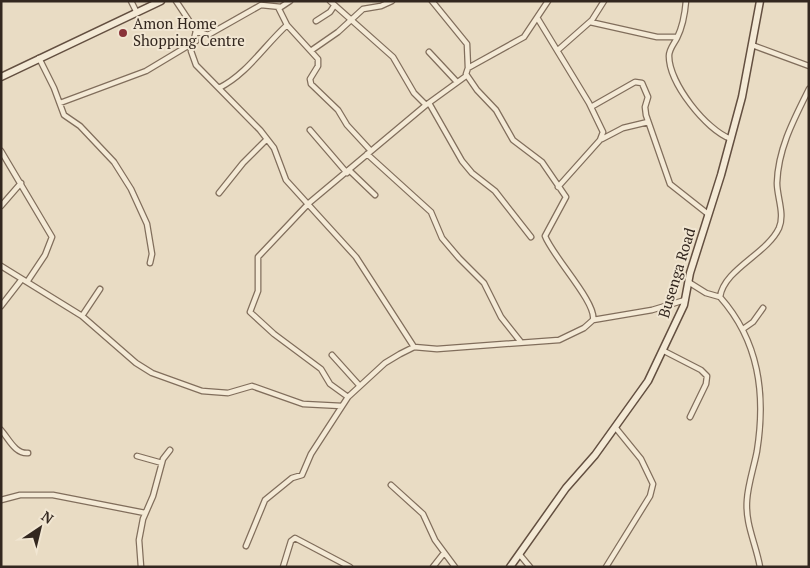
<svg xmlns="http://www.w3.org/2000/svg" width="810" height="568" font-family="'PT Serif',serif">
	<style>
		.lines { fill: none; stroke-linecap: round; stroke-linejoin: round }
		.street-casing { stroke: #816e5c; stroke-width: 7 }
		.secondary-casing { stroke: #634f40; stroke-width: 9 }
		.street { stroke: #f4ead6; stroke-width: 4.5 }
		.secondary { stroke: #f4ead6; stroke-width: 6 }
		.poi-dot { fill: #893339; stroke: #f1e6d2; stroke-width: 2 }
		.labels { text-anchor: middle; stroke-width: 4; stroke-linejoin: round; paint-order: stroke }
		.poi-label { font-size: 15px; fill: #33271f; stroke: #f1e6d2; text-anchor: start }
		.street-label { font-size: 15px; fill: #33271f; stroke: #f1e6d2 }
	</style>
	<rect width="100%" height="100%" fill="#e9dcc4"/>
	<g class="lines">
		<defs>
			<path id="street" d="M131,1L137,13
				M176,1L196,31L208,35L261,5L281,7L290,1
				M330,1L393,57L414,93L426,105
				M432,1L467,44L468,68
				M686,1C685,13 682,28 677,38C674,44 669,49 669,56C669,83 706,130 731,139
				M278,7L287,25L318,59V66L310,79L311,84L338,110L347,125L371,151
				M538,19L589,103L603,132L600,140L558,187
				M316,21L330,12L334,6
				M590,22L657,37H677
				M196,31L191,51L196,65L260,130L274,148L286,180L356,257L414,347
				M752,45L809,66
				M312,50L338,32L363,9L381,6L392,1
				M558,50L592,20L604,1
				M429,52L457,82
				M39,58L54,88L64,115L80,126L114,162L131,189L147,224L152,254L150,263
				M219,88C247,74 264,46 287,25
				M60,103L146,71L196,41
				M429,103L462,161L472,173L495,191L531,237
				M591,107L635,82L642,83L648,97L645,107L646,115L670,184L708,214
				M310,130L347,173
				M602,139L623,128L648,122
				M1,151L52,237L45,255L27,282
				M367,154L431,212L442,238L459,258L484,283L501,317L520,341
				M350,171L375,195
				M219,193L243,163L267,139
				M1,206L21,183
				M1,266L82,316L136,363L152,373L202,391L228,393L252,386L303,404L342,406
				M690,283L706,293L720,297
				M1,306L22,279
				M82,316L100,289
				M593,320L652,310L685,300
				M743,329L753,322L763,308
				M664,351L701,370L707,376L706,384L690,417
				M332,355L359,385
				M348,397L330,384L321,369L274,334L250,312L258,291V257L309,203L426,105L466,76
				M1,430C9,439 15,454 28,453
				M137,456L162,463
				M391,485L423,514L435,540L455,567
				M1,500L20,495H53L145,513
				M246,546L265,500L292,478L302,475L311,454L348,397L385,363L400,354L414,347L437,349L559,340L584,328L593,320C597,303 553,257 545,236L566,197L542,162L513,140L496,110L477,90L466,74L468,68L524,37L548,1
				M520,555L530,567
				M141,567L139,540L143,519L153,496L163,459L170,450
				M283,567L291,541L295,538L350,567
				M433,567L444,553
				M606,567L650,496L653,484L641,459L615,427
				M760,567C756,544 745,524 747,500C748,484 754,467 757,451C766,394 759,341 720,297C724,269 767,254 779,228C785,214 777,197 777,183C778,149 794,119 809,89"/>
			<path id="secondary" d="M1,77L161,1
				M510,567L566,488L595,455L648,381L684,305L690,273L721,175L742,97L760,1"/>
		</defs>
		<use href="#street" class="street-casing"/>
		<use href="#secondary" class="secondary-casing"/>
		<use href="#street" class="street"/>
		<use href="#secondary" class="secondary"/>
	</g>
	<circle class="poi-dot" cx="123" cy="33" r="5"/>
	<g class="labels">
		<g class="poi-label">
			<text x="133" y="29">Amon Home<tspan x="133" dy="17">Shopping Centre</tspan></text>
		</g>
		<g class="street-label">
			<text transform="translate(677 273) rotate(-73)" y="5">Busenga Road</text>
		</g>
	</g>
	<rect width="810" height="568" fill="none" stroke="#33271f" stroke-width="5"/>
	<g transform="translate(40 528) rotate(35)" stroke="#f1e6d2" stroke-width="4" paint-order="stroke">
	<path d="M0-4L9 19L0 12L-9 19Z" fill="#33271f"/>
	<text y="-8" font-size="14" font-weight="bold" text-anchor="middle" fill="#33271f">N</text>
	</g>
</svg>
